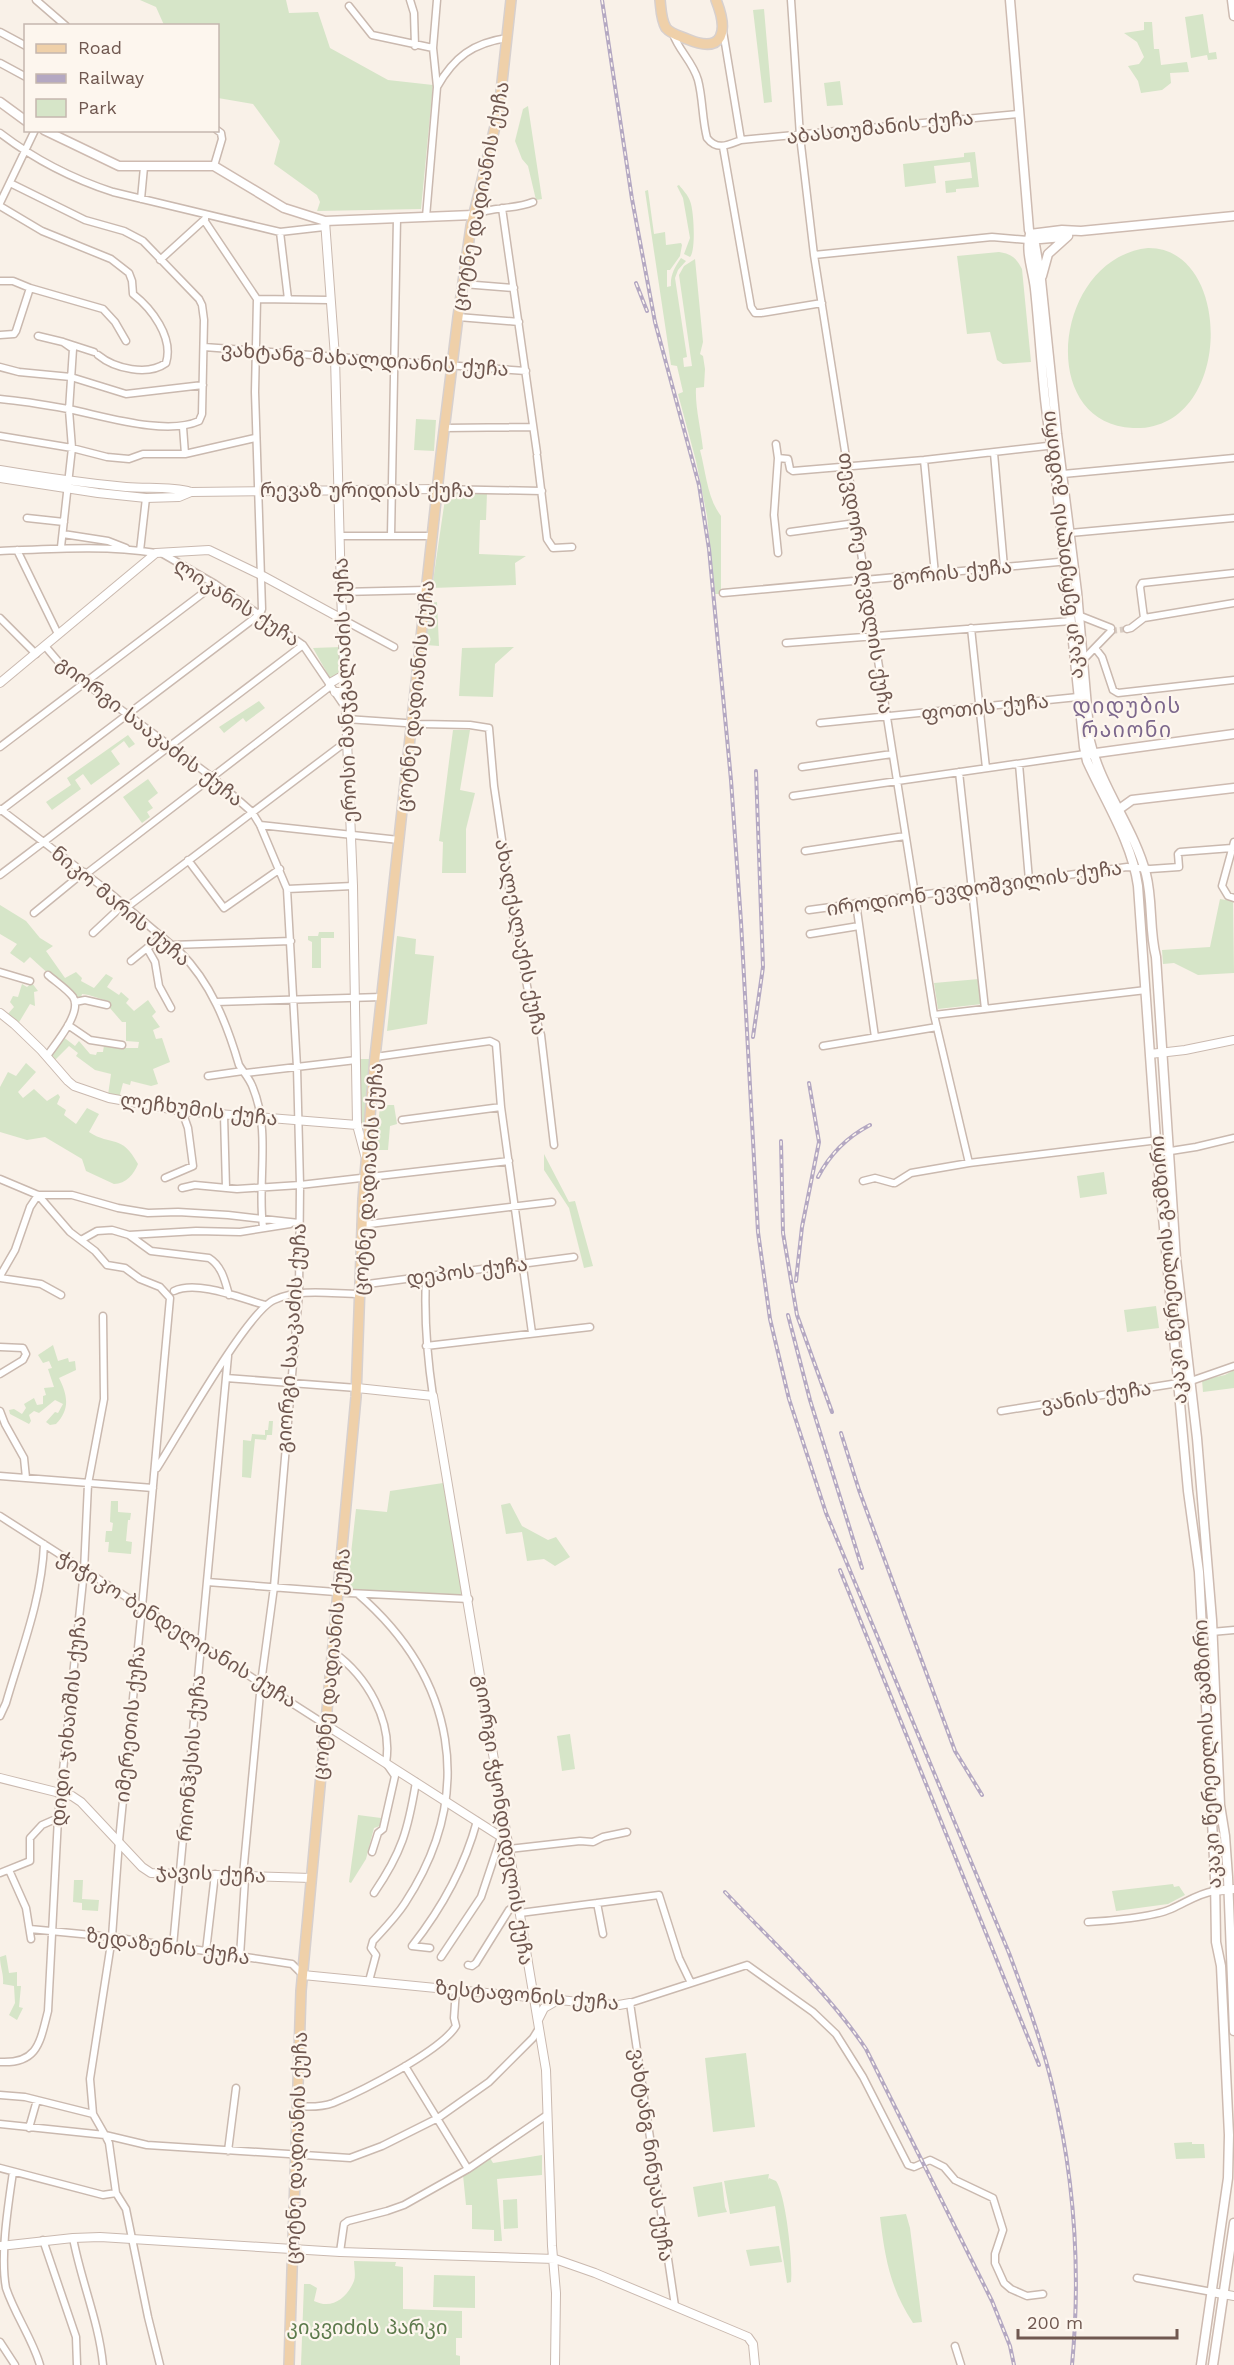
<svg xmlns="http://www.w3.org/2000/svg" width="1234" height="2365" font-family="'Work Sans','Noto Sans Georgian',sans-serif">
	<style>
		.green { fill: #d6e5c8 }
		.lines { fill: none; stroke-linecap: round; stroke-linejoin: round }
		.minor-tunnel { stroke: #d7cbc2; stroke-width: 6; stroke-dasharray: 6 3; stroke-linecap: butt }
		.minor-casing { stroke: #cab9af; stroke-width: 9 }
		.tertiary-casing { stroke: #cab9af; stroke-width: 10 }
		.secondary-casing { stroke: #cebbb1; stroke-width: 11 }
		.primary-casing { stroke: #d7d0ce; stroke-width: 12 }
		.minor { stroke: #fff; stroke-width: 6 }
		.tertiary { stroke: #fff; stroke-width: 8 }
		.secondary { stroke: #fff; stroke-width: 8 }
		.primary { stroke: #efd0a9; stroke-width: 9 }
		.rail-casing { stroke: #b4a8c2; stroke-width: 4 }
		.rail { stroke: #fdf6ee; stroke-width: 1.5; stroke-dasharray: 4.5; stroke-linecap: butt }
		.labels { text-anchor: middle; stroke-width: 4.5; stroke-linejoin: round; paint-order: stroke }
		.street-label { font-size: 20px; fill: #705850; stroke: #fdf6ee }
		.park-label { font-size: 20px; fill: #5d7a4c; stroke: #fdf6ee }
		.neighbourhood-label { font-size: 21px; letter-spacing: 1.5px; fill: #7c678c; stroke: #fdf6ee }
	</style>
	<rect width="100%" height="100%" fill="#f9f1e8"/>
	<path class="green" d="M140,0H286L289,13L318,12L330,48L388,80L433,85L421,209L317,211L320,202L317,195L274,164L280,141L253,104L218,98V26L164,25L156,7Z
		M764,9L772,102L764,103L753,10Z
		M1203,14L1209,53L1216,52L1217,59L1208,60L1207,55L1191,58L1185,17Z
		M1144,22H1152L1154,49H1159L1161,65L1187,62L1189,72L1170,73L1171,83L1162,90L1141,93L1138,81L1128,66L1139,64L1144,57L1137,42L1124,33L1144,30Z
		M840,81L843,105L827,106L824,83Z
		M528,106L542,199L536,200L528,166L522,159L515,141L523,109Z
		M975,152L979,187L956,189V192L946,193L945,181L972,178L970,162L934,166L936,183L905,187L903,164L964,157V153Z
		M679,185C683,190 688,195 690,201C694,210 696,251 690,257L684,254L690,238L683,198L677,186Z
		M648,190L654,234L665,232L666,245L681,243L682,245L680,256L670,270H667V287L671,286C670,275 675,267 681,258L686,261L678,270L675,278L687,357L683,358L684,367L692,366L679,275L684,266L695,259L703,342L700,354L703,356L705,369L704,387L696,388C695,407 701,429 703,449L700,450C706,472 707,498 721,516V594H715L707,516L696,461L678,394L683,392L677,366L671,365L645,191Z
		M1148,248C1234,247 1234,432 1133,428C1035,424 1054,258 1148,248Z
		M999,252C1012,254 1016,258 1022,269L1031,362L1003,364L997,360L990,332L967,334L957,256Z
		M416,419L436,420L434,451L414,450Z
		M446,492L487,493L486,520H480L479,554L526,556L515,563L516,585L432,588Z
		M437,602L439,646L426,645L430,603Z
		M341,647L342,674L331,680L313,648Z
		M514,647L495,664L493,697L459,696L462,648Z
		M259,701L265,708L246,722L243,718L224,733L219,727Z
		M453,730H470L460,790L475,793L466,829V873H442L443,842L439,841Z
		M128,735L135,744L129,748L124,741L111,751L120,764L91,785L83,774L75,780L81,789L52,810L46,802L71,785L67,778Z
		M148,779L158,793L148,801L153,808L147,812L150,817L142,823L123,797Z
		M1220,899L1233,901L1234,973L1198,975L1174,963L1163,964L1162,950L1210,947Z
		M0,905L26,921L40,938L53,946L46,951L65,978L76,972L82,978L81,981L94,988L106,974L113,978L107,987L119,995L121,992L129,999L126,1003L134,1011L148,1000L156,1012L152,1016L160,1027L153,1030L156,1039L162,1038L170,1062L153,1069L158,1084L151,1086L131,1081L130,1085L123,1083L119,1098L108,1095L111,1074L95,1070L76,1056L78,1053L69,1046L55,1060L50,1053L62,1036L75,1046L79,1041L90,1054L96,1055L97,1052H103L104,1045L113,1046V1048H138L139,1042L126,1041V1022H122L109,1007V1001C99,999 93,995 82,994L81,998H75L30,957L24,963L10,953L17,944L0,934Z
		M319,932H334V938H321V968H312V942L308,940V936H318Z
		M397,936L416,939L415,954L434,956L427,1024L387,1031Z
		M979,979L982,1004L938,1009L934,983Z
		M32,983L38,991L34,992L35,1006L30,1004L18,1024L6,1016L14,1007L10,1002L13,996L18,997L22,984L27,987Z
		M360,1059H370L364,1140H362Z
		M26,1063L36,1072L18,1092L23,1098L34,1089L47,1101L58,1094L60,1097L57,1104L66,1110L64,1115L76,1124L87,1108L99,1114L89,1132C112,1147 121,1133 138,1164C134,1174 126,1184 114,1184L86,1171L82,1159L45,1137L27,1140L0,1132V1087L8,1072L16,1076Z
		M380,1105H394L397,1124L390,1126L388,1150H376Z
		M544,1154L569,1202L575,1201L593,1266L584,1268L569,1208L544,1170Z
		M1104,1172L1107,1194L1080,1198L1077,1176Z
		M1156,1306L1159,1328L1127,1332L1124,1310Z
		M53,1345L58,1361L68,1358L69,1362L75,1361L76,1370L59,1378C67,1394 71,1409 56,1424L50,1425L46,1422L55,1412L58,1413L63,1404L55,1400L39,1413L34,1411L29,1415L31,1421L29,1424L10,1414L9,1410L14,1409L22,1414L26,1408L24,1404L34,1398L37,1405L43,1404V1396L46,1395L44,1388L54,1387L48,1369L52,1368L49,1361L43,1363L38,1355Z
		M1234,1370V1388L1203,1392L1202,1380L1225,1375Z
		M269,1421H273L272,1435H267L266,1440L255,1439L251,1478L242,1477L243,1440L251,1441L252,1434L265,1435V1430H268Z
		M443,1483L463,1595L460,1597L349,1591L347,1589L356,1509L387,1512L390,1491Z
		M111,1501H118V1512L131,1513L130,1520H128L126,1541L132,1542L131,1554L108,1552L109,1542H105L106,1531H112L113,1523L110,1522Z
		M510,1503L522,1526L548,1540L556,1537L570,1557L555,1566L544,1559L527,1561L522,1532L506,1534L501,1505Z
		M570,1734L575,1769L562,1771L557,1736Z
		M358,1815L381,1818L380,1826L374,1828L366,1859L351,1883L349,1882Z
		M74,1880H83L82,1899L99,1900L98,1911L82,1910V1903L73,1902Z
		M1173,1884L1174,1887L1179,1886L1185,1895L1168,1904L1116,1911L1112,1891Z
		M6,1955L9,1973L17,1972V1986H21L19,2007L23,2008L17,2020L9,2015L15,2003L14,1986L3,1984C4,1974 0,1967 0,1957Z
		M746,2053L755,2127L713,2132L705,2058Z
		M1192,2142V2144H1204L1205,2158L1176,2159L1174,2143Z
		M542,2155V2175L497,2179L502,2241H494V2230L472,2229V2205H466L463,2175L489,2156L493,2163Z
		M769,2174L768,2180L769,2178L776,2181C786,2195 793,2263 791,2282L787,2283L775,2206L730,2214L724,2181Z
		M722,2182L725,2207L727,2212L698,2217L693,2187Z
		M517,2199L518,2228L504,2229L503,2200Z
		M906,2214L910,2228L922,2322L913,2323C890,2288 885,2258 880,2217Z
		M779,2246L782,2262L750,2266L746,2250Z
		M354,2261L396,2262L395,2266L403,2267V2309L462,2311V2338H456V2355L460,2356V2365H301L304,2284H310L317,2288L314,2301C332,2310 347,2298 354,2281C356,2275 354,2267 354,2261Z
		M434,2275L475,2276V2308L433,2307Z"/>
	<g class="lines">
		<path class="minor-tunnel" d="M1111,631L1127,629"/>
		<defs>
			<path id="minor" d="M36,0L66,26
				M410,0L414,13L415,46
				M791,0L800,136L814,255L934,1015L969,1163
				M349,6L372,35L433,48
				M723,31L741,140
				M0,32L26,46
				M673,34C679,51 693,62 698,80C703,99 702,119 707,138C717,151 728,145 741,140L1019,114
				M0,63L26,77
				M437,87C454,57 473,43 507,38
				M0,133C34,159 73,179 113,192L280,232L324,227
				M723,147L751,307L755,313H761L822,303
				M214,166L222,139L221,133L217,130
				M141,199L144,167
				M0,203L35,130
				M0,206L42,231L111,259L129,273L132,281L133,294C151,308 174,337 166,363C148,376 115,369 98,355
				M502,208L537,453
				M474,215C492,206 514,210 533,202
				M426,217L437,87L433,48L437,0
				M280,232L288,299
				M814,255L992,237L1028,240
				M160,260L205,219
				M0,281H13L30,288L103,309L115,322L126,341
				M463,284L514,288
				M257,299L329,300
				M458,317L519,322
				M0,335L14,334L16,331L30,288
				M38,336L63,342
				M204,347L526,371
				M0,367L19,372L71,377L126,394L203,385
				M0,399C23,401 46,405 68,409C104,416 166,436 199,421L202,414L204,320L202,305L199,299L143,241L124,231L85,220L10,183
				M183,427L185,454
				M444,428L533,427
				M0,436L72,448L107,457L129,459L143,454H185L255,438
				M776,444L778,458L774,515L778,553
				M994,453L1004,567
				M537,456L547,539L553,548L572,547
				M778,458L788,459L790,469L793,471L924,460L1056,445
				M924,460L935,574
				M1063,474L1234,458
				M437,489L542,491
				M27,518L64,522
				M790,532L856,523
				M1070,533L1234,518
				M63,534L108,541L126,548
				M340,536H432
				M391,536L397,218
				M61,547L72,448L69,410L73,349L63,342L94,352
				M17,550L58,634
				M0,551C52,549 104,545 156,553
				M140,551L146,498
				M163,554L215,584L303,645L345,707
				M341,592L426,590
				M723,593L1069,561
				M1078,615L1111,628
				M0,618L36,654
				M1144,618L1140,587L1142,583L1234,573
				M342,619L394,647
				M971,628L986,768
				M1127,629L1131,628L1144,618L1234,603
				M786,643L1071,621
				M45,646L62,666L212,777L252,812L260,825L287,889L297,1067L300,1185L299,1293L274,1587L261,1683L243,1875L245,1879L240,1956
				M1095,648L1102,657L1113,690L1118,693L1234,680
				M1083,660L1111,631
				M346,719L420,724L470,725L489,728L494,786L513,914L529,996L541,1035L554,1145
				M820,723L1078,697
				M0,747L215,584
				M1019,764L1029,880
				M802,767L892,754
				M959,772L985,1009
				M793,796L1085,754
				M0,809L104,888L180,952C211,983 227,1024 239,1065C244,1073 250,1079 253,1088C271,1132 257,1182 263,1227
				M0,811L260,614L262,609L255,392L257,299L204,220
				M260,825L399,840
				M1234,842L1222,886L1228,896L1234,898
				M805,851L905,836
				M188,860L224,908L280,869
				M86,874L328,688L330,683
				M0,875L303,645
				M287,889L353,886
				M856,903L875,1037
				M127,907L347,741
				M809,910L1127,867L1150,869L1179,867L1178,854L1180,852L1232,848
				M34,913L84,872
				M93,933L124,904
				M810,934L859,926
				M162,937L147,948L155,962L159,986L171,1008
				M171,945L291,941
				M131,961L147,948
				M0,972L30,981
				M75,1002L85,1000L107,1005
				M216,1002L382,997
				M934,1015L1146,990
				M68,1025L90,1040L122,1045
				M823,1046L937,1027
				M47,1056C55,1044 83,1012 73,997C67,989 56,982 48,975
				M375,1057L490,1041L496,1044L501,1107L532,1333
				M246,1073L356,1060
				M208,1076L243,1071
				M224,1115L226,1188
				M402,1120L501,1107
				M1158,1153L1196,1147L1234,1138
				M165,1178L193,1166L188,1128L182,1111
				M0,1179L38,1195H72L118,1208L148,1213L178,1212L228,1215L299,1223
				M863,1181L875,1178L893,1183
				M895,1183L911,1173L969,1163L1167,1139
				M182,1188L195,1185L237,1189L300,1185L509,1161
				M38,1195L70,1232L95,1251L107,1265L125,1268L140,1279L160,1287L170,1298L142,1607L119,1841L112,1937L90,2079L93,2114
				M361,1225L552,1202
				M129,1235L196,1231L240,1232L290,1224
				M81,1240L97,1231L112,1230L129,1235L151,1251L209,1258C222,1266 225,1281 229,1295
				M0,1276L15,1250L30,1207L38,1195
				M426,1277C424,1318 427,1356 433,1396
				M0,1278L41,1284L61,1295
				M360,1285L574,1257
				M174,1291C197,1280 240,1298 265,1305
				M426,1346L590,1327
				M0,1347L23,1348L26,1354L23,1360L0,1374
				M226,1378L357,1388
				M0,1411L5,1424L24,1458L26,1478
				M1001,1411L1191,1381L1234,1366
				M157,1468C177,1437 247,1312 274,1300C300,1288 332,1294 360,1294
				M0,1476L153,1488
				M0,1516L326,1725
				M207,1582L349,1593L469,1599
				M358,1594C455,1678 477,1793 405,1903C396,1917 384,1929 373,1941L371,1948L376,1955L369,1981
				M1200,1633L1234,1630
				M333,1652C367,1676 393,1721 386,1763L395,1776L383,1829L378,1833L372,1852
				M0,1716L6,1703C21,1651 42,1599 44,1544
				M509,1849L580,1841L593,1842L603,1837L627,1832
				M9,1870L26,1908L31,1939
				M0,1873L30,1861V1838L42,1825L58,1818
				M374,1893C402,1852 408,1830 416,1782
				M597,1903L603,1934
				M520,1913L659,1895L679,1958L691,1983
				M1088,1922C1109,1921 1153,1917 1171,1909C1187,1902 1197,1894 1214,1891
				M30,1929L112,1937L292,1964L302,1974
				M173,1946L228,1356
				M430,1948L412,1946C442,1908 464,1869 477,1821
				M206,1951L215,1874
				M441,1957L481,1897L501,1837
				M468,1965L472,1966L476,1963L509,1910L519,1903
				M0,2062C38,2064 40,2042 48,2011L58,1818L84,1571L88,1484L104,1399L103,1316
				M405,2066L468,2169
				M0,2095L25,2097L93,2114L105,2135L147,2145L350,2158L382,2146L438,2118L489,2082L533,2038L538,2030
				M296,2106C307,2107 322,2107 333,2103C362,2091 441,2051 456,2026L454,2018L456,1989
				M0,2124L105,2135L109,2143L116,2193L126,2209L148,2317L160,2365
				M29,2128L37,2100
				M228,2151L236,2088
				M0,2168L103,2195L116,2193
				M13,2172C8,2206 0,2256 6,2288C15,2315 32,2338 40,2365
				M73,2238C81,2281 99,2322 103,2365
				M43,2240L76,2337L77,2365
				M340,2252L344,2224L348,2221L387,2211L404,2205L468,2169L547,2115
				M1137,2278L1212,2292
				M675,2306L630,2003L747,1965L813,2012L836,2034L863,2077L908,2165L914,2167L930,2160L944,2167L955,2180L993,2198L1003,2230L995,2254V2263L1004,2283L1011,2289L1027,2296L1043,2294
				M0,2342L15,2365
				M955,2346L961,2365"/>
			<path id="tertiary" d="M325,221L335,357L341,592L353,886L357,1125L365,1155
				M0,470C42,477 84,483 126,487C148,489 170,486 191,492L437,489
				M0,478L98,493L146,498L179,497L191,492
				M0,683L156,553L209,550L263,576L342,619
				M330,683L344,675
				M335,692H344
				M0,1013L14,1024L41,1050L68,1081L74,1086L109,1098L182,1111L357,1125
				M1150,1054L1185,1050L1234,1040
				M357,1388L433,1396L546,2070L552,2246L556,2293L555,2365
				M326,1725L506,1840
				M0,1778L72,1796L81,1802L142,1867L151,1873L311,1878
				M1214,1891L1234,1889
				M303,1975L600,2004L619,2005L630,2003
				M538,2020L544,2008L558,2000
				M0,2246L73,2238L100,2237L340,2252L555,2259L595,2273L748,2337L753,2344L755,2365
				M1212,2292L1234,2296"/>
			<path id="secondary" d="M1010,0L1029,230L1035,244L1041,280L1057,434L1077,592L1090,741C1101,788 1134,828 1146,874C1153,901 1149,930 1156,957L1176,1258L1197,1438L1212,1620L1220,1805L1225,1836L1228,1877L1234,2031
				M1232,0L1234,16
				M0,102L26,121
				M44,130L119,166H214L284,208L325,221L473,215
				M1030,234C1025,252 1033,270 1035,289C1041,346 1043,404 1054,460L1084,747L1087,761C1105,801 1132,842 1138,886L1156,1140L1188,1491L1199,1572L1215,1878L1216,1942L1221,1966L1229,2135L1228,2178L1201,2365
				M1030,234L1062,230L1081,231L1234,216
				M1029,240L1063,237
				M1042,276L1048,254L1068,236
				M1089,754L1234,734
				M1118,810L1132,800L1234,788
				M1213,2365L1234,2223"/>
			<path id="primary" d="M660,0C661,9 661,20 666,28C671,34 680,36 687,39C725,55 728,30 716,0
				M289,2365L301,1991L356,1397L363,1199L375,1057L441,455L458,317L471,226L499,110L511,0"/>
		</defs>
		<use href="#minor" class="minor-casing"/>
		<use href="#tertiary" class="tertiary-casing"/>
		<use href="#secondary" class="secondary-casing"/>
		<use href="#primary" class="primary-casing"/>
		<use href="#minor" class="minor"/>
		<use href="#tertiary" class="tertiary"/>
		<use href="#secondary" class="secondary"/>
		<use href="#primary" class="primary"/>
		<defs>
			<path id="rail" d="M602,0L632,199L655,322L699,485L709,549L731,780L741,922L758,1232L770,1319L789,1399L826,1513L1009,1953C1025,1996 1041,2039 1052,2084C1074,2175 1081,2271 1072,2365
				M636,283L647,311
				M753,1037L763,967L756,771
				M781,1141L783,1233L797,1315L832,1412
				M818,1177C830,1154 847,1137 870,1125
				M796,1281L802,1227L819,1142L809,1083
				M788,1315L810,1400L862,1568
				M841,1433L859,1490L955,1751L982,1795
				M840,1570L1039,2065
				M725,1892C773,1943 827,1991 866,2049L992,2301L1010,2346L1014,2365"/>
		</defs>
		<use href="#rail" class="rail-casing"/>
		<use href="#rail" class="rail"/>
	</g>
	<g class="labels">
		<g class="street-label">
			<text transform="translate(880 127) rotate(-6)" y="7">აბასთუმანის ქუჩა</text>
			<text transform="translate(480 196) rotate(-79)" y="7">ცოტნე დადიანის ქუჩა</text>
			<text transform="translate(365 359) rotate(4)" y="7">ვახტანგ მახალდიანის ქუჩა</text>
			<text x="367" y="497">რევაზ ურიდიას ქუჩა</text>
			<text transform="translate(1062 545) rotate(-96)" y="7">აკაკი წერეთლის გამზირი</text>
			<text transform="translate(952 572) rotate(-6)" y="7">გორის ქუჩა</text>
			<text transform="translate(866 583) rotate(81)" y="7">თევდორე მღვდლის ქუჩა</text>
			<text transform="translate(237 602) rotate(33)" y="7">ლიკანის ქუჩა</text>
			<text transform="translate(345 690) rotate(-92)" y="7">ეროსი მანჯგალაძის ქუჩა</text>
			<text transform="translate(415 696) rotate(-84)" y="7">ცოტნე დადიანის ქუჩა</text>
			<text transform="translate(985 707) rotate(-6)" y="7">ფოთის ქუჩა</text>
			<text transform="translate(150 731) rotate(38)" y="7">გიორგი სააკაძის ქუჩა</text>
			<text transform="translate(974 888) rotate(-8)" y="7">იროდიონ ევდოშვილის ქუჩა</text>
			<text transform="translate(121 906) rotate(40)" y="7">ნიკო მარის ქუჩა</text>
			<text transform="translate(521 937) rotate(79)" y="7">ახალქალაქის ქუჩა</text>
			<text transform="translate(199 1109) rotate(7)" y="7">ლეჩხუმის ქუჩა</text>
			<text transform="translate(368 1179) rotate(-86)" y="7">ცოტნე დადიანის ქუჩა</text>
			<text transform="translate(1168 1270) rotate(-95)" y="7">აკაკი წერეთლის გამზირი</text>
			<text transform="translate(467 1271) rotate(-7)" y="7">დეპოს ქუჩა</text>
			<text transform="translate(291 1338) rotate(-86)" y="7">გიორგი სააკაძის ქუჩა</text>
			<text transform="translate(1096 1396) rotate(-9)" y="7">ვანის ქუჩა</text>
			<text transform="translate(177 1629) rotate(32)" y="7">ჭიჭიკო ბენდელიანის ქუჩა</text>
			<text transform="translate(331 1664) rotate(-84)" y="7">ცოტნე დადიანის ქუჩა</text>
			<text transform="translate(68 1721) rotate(-84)" y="7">დიდი ჯიხაიშის ქუჩა</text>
			<text transform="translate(130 1724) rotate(-84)" y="7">იმერეთის ქუჩა</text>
			<text transform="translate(1207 1754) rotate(-93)" y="7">აკაკი წერეთლის გამზირი</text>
			<text transform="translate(191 1758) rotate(-85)" y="7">რიონჰესის ქუჩა</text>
			<text transform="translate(504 1820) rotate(81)" y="7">გიორგი ჭყონდიდელის ქუჩა</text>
			<text transform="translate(211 1873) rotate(3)" y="7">ჯავის ქუჩა</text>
			<text transform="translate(168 1946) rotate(8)" y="7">ზედაზენის ქუჩა</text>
			<text transform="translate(527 1995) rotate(5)" y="7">ზესტაფონის ქუჩა</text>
			<text transform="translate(296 2148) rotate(-88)" y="7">ცოტნე დადიანის ქუჩა</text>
			<text transform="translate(652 2155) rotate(82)" y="7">ვახტანგ ნინუას ქუჩა</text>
		</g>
		<g class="park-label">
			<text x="367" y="2334">კიკვიძის პარკი</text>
		</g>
		<g class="neighbourhood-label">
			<text x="1127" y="713">დიდუბის<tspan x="1127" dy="24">რაიონი</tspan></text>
		</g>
	</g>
	<rect x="24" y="24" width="195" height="108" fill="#fdf6ee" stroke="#c5b7af" stroke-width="1.5"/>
	<rect x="36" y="44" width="30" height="9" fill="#efd0a9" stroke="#c5b7af" stroke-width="1.5"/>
	<text x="78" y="54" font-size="18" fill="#705850">Road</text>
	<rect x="36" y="74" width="30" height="9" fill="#b4a8c2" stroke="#c5b7af" stroke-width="1.5"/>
	<text x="78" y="84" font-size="18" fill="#705850">Railway</text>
	<rect x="36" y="99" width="30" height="18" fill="#d6e5c8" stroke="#c5b7af" stroke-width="1.5"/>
	<text x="78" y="114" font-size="18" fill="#705850">Park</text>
	<path d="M1018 2329v9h159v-9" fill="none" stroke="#705850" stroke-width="3"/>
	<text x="1027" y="2329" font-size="18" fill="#705850" stroke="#fdf6ee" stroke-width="4.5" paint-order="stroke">200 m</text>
</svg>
